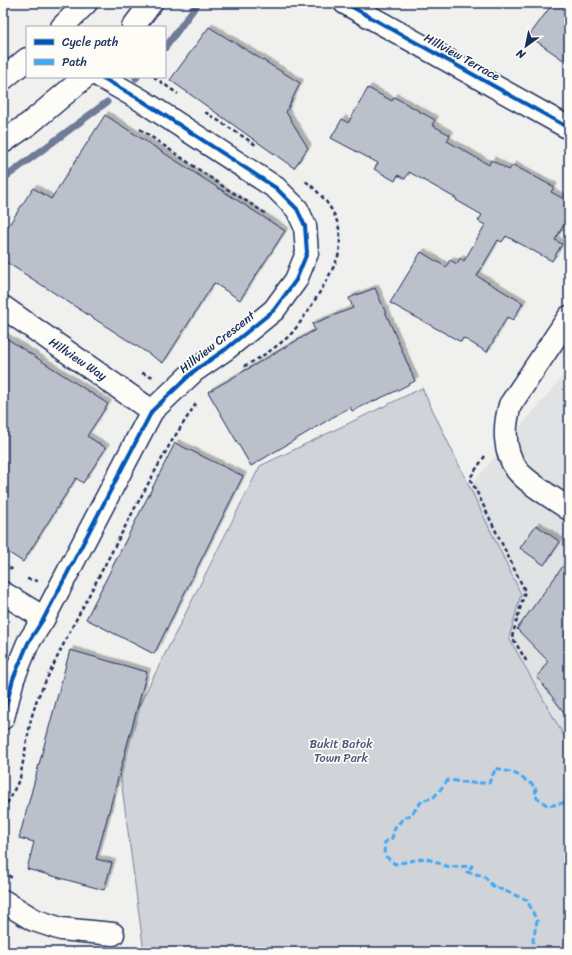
<svg xmlns="http://www.w3.org/2000/svg" width="572" height="955" font-family="Sriracha,sans-serif">
	<style>
		.built { fill: #e0e2e3 }
		.green { fill: #d0d3d8; stroke: #76819b }
		.lines { fill: none; stroke-linecap: round; stroke-linejoin: round }
		.stream { stroke: #6f7b97; stroke-width: 7 }
		.building { fill: #bbc0ca; stroke: #1b2f5e; filter: url(#shadow) }
		.minor-casing { stroke: #1b2f5e; stroke-width: 25 }
		.tertiary-casing { stroke: #1b2f5e; stroke-width: 25 }
		.path { stroke: #1b2f5e; stroke-width: 2.5; stroke-dasharray: 4 3; stroke-linecap: butt }
		.minor { stroke: #fdfcf7; stroke-width: 22 }
		.tertiary { stroke: #fdfcf7; stroke-width: 22 }
		.quiet { stroke: #3fa9f5; stroke-width: 3; stroke-dasharray: 6 3; stroke-linecap: butt }
		.cycleway-casing { stroke: #fdfcf7; stroke-width: 6 }
		.cycleway { stroke: #0057b8; stroke-width: 4 }
		.labels { text-anchor: middle; stroke-width: 3.5; stroke-linejoin: round; paint-order: stroke }
		.street-label { font-size: 12px; fill: #1b2f5e; stroke: #fdfcf7 }
		.park-label { font-size: 12px; fill: #48587c; stroke: #fdfcf7 }
	</style>
	<defs>
		<filter id="shadow"><feDropShadow dx="3.5" dy="-3.5" stdDeviation="0" flood-color="#0004"/></filter>
	</defs>
	<rect width="100%" height="100%" fill="#f0f0ee"/>
	<filter id="ink" filterUnits="userSpaceOnUse"><feTurbulence type="fractalNoise" baseFrequency=".025" numOctaves="2"/><feDisplacementMap in="SourceGraphic" scale="8" xChannelSelector="R" yChannelSelector="G"/><feConvolveMatrix kernelMatrix="1 2 1 2 8 2 1 2 1" color-interpolation-filters="sRGB"/></filter>
	<g filter="url(#ink)">
		<path class="built" d="M569,369V745L509,638L522,593L469,488Z"/>
		<path class="green" d="M422,388L521,594L509,638L569,745V952H144L117,749L260,466Z"/>
		<g class="lines">
			<path class="stream" d="M165,48L198,3
				M136,78L137,77
				M3,179L107,102"/>
		</g>
		<path class="building" d="M553,3H569V64L529,36Z
			M209,27L300,83L286,112L308,148L294,168L170,80Z
			M368,88L392,101L394,97L435,120L432,125L450,135L447,141L489,165L491,160L509,170L513,165L554,187L551,192L569,202V216L555,240L562,244L552,261L506,236L502,242L498,240L477,276L523,303L513,320L507,317L487,352L463,338L461,342L390,303L421,252L446,267L450,260L457,264L460,258L464,261L485,225L478,221L482,215L456,200L457,199L409,172L405,179L398,175L395,181L374,169L378,163L331,138L342,119L348,123Z
			M105,115L285,231L240,300L214,283L163,363L3,260V234L33,188L51,199Z
			M375,288L415,381L394,392L352,411L350,407L251,466L208,392L315,330L312,324L353,308L349,298Z
			M3,336L108,404L87,436L106,448L83,483L76,478L23,562L3,549Z
			M175,443L243,476L154,654L86,619Z
			M536,525L560,542L544,565L520,548Z
			M569,558V719L537,677L548,661L517,629Z
			M70,650L147,672L96,859L112,863L104,890L27,869L34,842L19,838Z"/>
		<g class="lines">
			<defs>
				<path id="minor" d="M345,3L569,128
					M3,307L152,411
					M569,317L510,405C504,426 503,451 517,470C527,483 555,499 569,509
					M3,593L44,618
					M3,718L13,679L28,643L44,618L152,411L194,371L226,349L274,310L296,280L307,253L305,226L297,209L276,188L141,100L101,77
					M3,901L34,920L61,929L113,934"/>
				<path id="tertiary" d="M62,27L86,3
					M133,27L151,3
					M3,79L27,59
					M3,142L30,123L85,77"/>
			</defs>
			<use href="#minor" class="minor-casing"/>
			<use href="#tertiary" class="tertiary-casing"/>
			<path class="path" d="M154,77L178,94
				M205,112L256,145
				M140,129L221,185L265,213
				M3,280L8,283
				M244,366C259,359 275,348 288,337C300,327 336,268 339,253C340,248 340,241 340,235C338,212 321,193 304,180
				M142,373L154,377
				M485,456L470,478L525,591L512,637L527,662
				M3,564L15,571
				M27,579L38,581
				M3,630L5,637
				M3,809L8,802L20,778L31,719L37,699L68,635L136,506L170,444L197,402
				M3,871L12,878"/>
			<use href="#minor" class="minor"/>
			<use href="#tertiary" class="tertiary"/>
			<path class="quiet" d="M534,952L533,940L537,921L527,900L493,886L484,876L467,872L472,866L449,867L425,858L395,864L384,855L385,842L392,838L395,827L404,818L411,815L422,801L434,797L448,780L471,783H489L496,768L516,774L536,787L535,796L548,806L568,802L569,803"/>
			<defs>
				<path id="cycleway" d="M345,3L569,128
					M3,718L13,679L28,643L44,618L152,411L194,371L226,349L274,310L296,280L307,253L305,226L297,209L276,188L141,100L101,77"/>
			</defs>
			<use href="#cycleway" class="cycleway-casing"/>
			<use href="#cycleway" class="cycleway"/>
		</g>
	</g>
	<g class="labels">
		<g class="street-label">
			<text transform="translate(462 57) rotate(29)" y="4">Hillview Terrace</text>
			<text transform="translate(217 342) rotate(-38)" y="4">Hillview Crescent</text>
			<text transform="translate(78 359) rotate(34)" y="4">Hillview Way</text>
		</g>
		<g class="park-label">
			<text x="341" y="748">Bukit Batok<tspan x="341" dy="14">Town Park</tspan></text>
		</g>
	</g>
	<rect width="572" height="955" fill="none" stroke="#fdfcf7" stroke-width="16"/>
	<rect x="8" y="8" width="556" height="939" fill="none" stroke="#1b2f5e" stroke-width="1.5" filter="url(#ink)"/>
	<rect x="26" y="26" width="140" height="52" fill="#fdfcf7" stroke="#a3aaba"/>
	<rect x="34" y="39" width="20" height="6" fill="#0057b8" stroke="#a3aaba"/>
	<text x="62" y="46" font-size="12" fill="#1b2f5e">Cycle path</text>
	<rect x="34" y="59" width="20" height="6" fill="#3fa9f5" stroke="#a3aaba"/>
	<text x="62" y="66" font-size="12" fill="#1b2f5e">Path</text>
	<g transform="translate(526 46) rotate(213)" stroke="#fdfcf7" stroke-width="3" paint-order="stroke">
	<path d="M0-3L7 15L0 10L-7 15Z" fill="#1b2f5e"/>
	<text y="-6" font-size="11" font-weight="bold" text-anchor="middle" fill="#1b2f5e">N</text>
	</g>
</svg>
